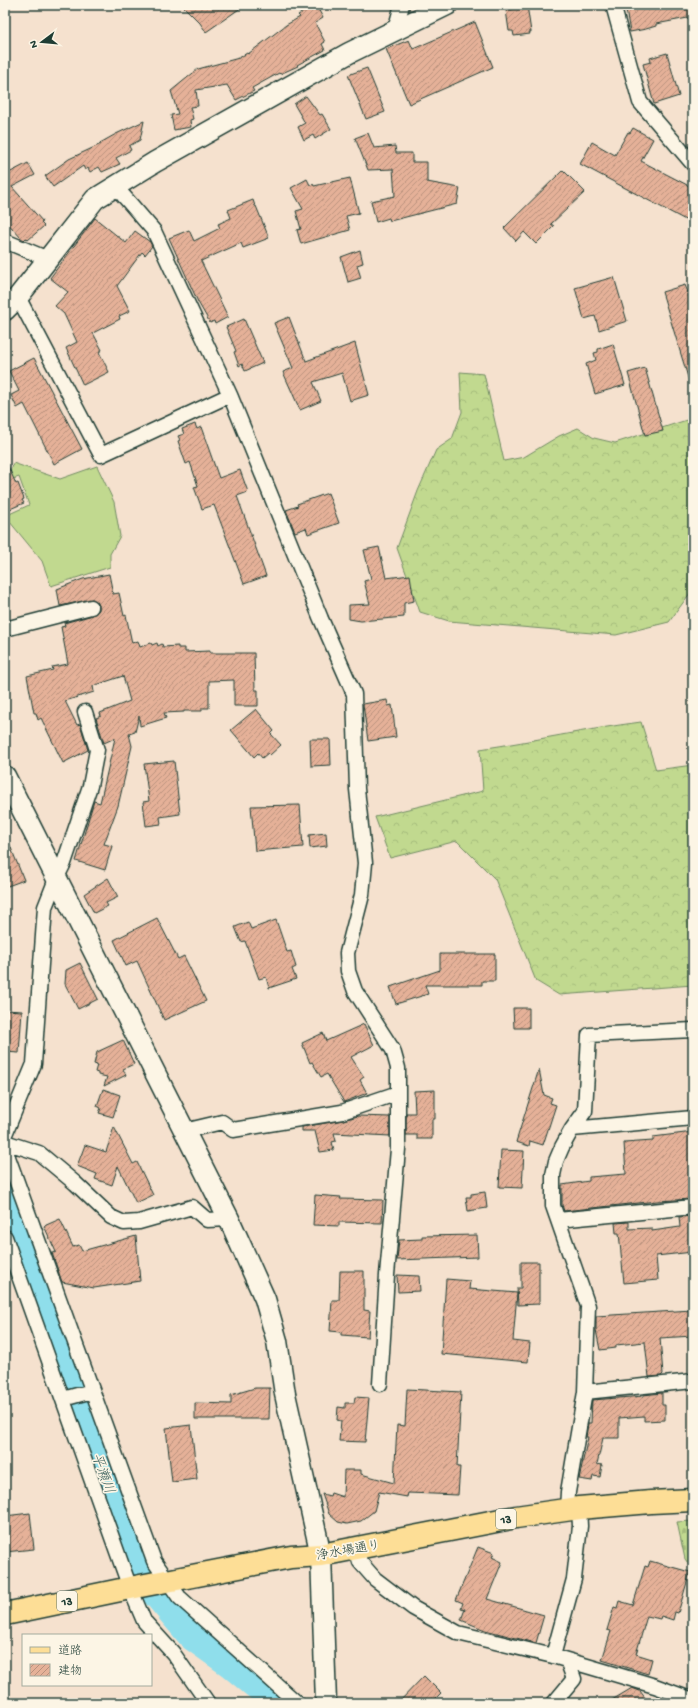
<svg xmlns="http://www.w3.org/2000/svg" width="698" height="1708" font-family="'Gochi Hand','Klee One',sans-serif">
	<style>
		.grass { fill: #c1d98f; stroke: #708b62 }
		.forest { fill: url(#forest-crowns); stroke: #708b62 }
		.cemetery { fill: url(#cemetery-stones); stroke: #708b62 }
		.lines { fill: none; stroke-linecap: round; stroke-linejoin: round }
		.river { stroke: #8fdeeb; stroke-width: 30 }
		.building { fill: url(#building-hatch); stroke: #1f3d34 }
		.street-casing { stroke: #1f3d34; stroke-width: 17 }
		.secondary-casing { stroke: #1f3d34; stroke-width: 23 }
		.primary-casing { stroke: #1f3d34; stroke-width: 25 }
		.street { stroke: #fcf5e5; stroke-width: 14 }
		.secondary { stroke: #fcf5e5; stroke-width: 20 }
		.primary { stroke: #fdde96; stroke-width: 22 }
		.labels { text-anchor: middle; stroke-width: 3.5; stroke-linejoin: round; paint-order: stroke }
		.shield { fill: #fcf5e5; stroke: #617469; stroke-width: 1 }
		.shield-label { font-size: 12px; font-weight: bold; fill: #1f3d34 }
		.street-label { font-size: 13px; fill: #1f3d34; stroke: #fcf5e5 }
		.water-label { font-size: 14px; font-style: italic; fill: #355d59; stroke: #fcf5e5 }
	</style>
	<defs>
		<pattern id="forest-crowns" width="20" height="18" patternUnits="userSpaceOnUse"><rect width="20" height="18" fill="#c1d98f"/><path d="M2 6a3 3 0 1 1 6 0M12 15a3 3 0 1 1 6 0" fill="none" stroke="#a5bb7c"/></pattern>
		<pattern id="cemetery-stones" width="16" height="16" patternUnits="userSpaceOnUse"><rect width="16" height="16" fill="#c1d98f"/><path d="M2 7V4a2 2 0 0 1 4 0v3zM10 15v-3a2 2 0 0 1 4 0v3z" fill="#a5bb7c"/></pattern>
		<pattern id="building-hatch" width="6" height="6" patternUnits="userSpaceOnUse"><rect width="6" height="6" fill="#e5b198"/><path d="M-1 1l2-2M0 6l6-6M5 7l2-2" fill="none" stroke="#b9917d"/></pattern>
	</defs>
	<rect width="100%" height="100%" fill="#f5e1ce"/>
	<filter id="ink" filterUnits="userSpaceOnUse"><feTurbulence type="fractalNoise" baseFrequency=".025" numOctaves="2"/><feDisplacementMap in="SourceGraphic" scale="8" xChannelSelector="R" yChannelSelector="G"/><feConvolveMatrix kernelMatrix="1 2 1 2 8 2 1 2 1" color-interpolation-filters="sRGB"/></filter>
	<g filter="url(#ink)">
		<path class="grass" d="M13,463L60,479L97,466L114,502L120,536L110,554V567L51,586L42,561L5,516L29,505L19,477L5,482V473L12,468Z"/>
		<path class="forest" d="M460,372L484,374L504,461L524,457L559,436L578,428L594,438L615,443L693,418V589L669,622L616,635L449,621L420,612L397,548L418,491L436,450L452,439L462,412Z
			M641,722L656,770L693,765V985L559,995L536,981L495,879L457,841L390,858L375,817L483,791L480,749C534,741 587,729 641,722Z"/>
		<path class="cemetery" d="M693,1521V1570L685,1559L677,1522Z"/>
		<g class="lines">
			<path class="river" d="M5,1193L32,1279L137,1564L155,1591L193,1636L231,1663L279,1703"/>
		</g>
		<path class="building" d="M182,5H245L206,32L200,23Z
			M316,5L323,18L315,23L325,42L322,44L325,50L297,65L298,66L280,74L279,73L252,88L254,91L236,100L227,85L196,90L198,106L190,107L193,119L190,120L191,127L174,130L171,115L178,114L171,91L198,69L239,58L247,53L248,54L286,25L300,17L298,15Z
			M527,5L531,32H529L530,34L514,36L513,31H509L506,10L513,9V7Z
			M638,5H693V17L656,24V26L646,29L630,32L626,10L639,8Z
			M475,22L493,67L409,104L386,49L409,40L413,49Z
			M667,53L679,96L654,104L643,64L651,62L650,58Z
			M367,68L385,112L366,119L348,75Z
			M306,96L320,115L322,114L331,129L315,139L313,135L304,140L298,127L305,123L294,104Z
			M144,121L140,140L129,146L131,150L116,158L120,164L102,172L99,167L90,172L88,168L85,170L83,166L53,187L45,176L69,159L101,144L100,143L116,134Z
			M633,128L653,139L641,161L693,188V224L580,164L592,142L615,155L628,132L630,133Z
			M368,133L374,148L395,146L396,153H412V162H427V182L460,188L457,204L390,221L389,218L376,222L371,201L395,196L393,169L368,170L355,138Z
			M28,163L35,175L12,187L43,222L41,223L44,226L28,240L26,238L24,240L21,238L5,220V175Z
			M563,170L585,192L551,224L554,226L536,244L524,232L516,241L504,228Z
			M350,178L359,213L346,216L350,230L301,244L297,230L301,229L296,211L303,209L291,188L307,179L310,185L313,184L314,186Z
			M253,200L255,206H256L269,238L243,248L241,243L201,261L228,317L215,324L214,321L210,323L198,302L169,238L189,230L194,241L220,228L218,224L231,218L228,210Z
			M95,218L126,243L135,231L150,242L152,246L145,255L142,252L117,286L130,311L119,316L120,319L93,333L102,350L99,352L109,372L83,385L66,348L77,342L64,314L55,306L68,292L50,278Z
			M360,250L363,263L357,265L361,278L348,282L341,257Z
			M614,277L627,321L599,330L595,316L584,319L575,288Z
			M685,285L693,305V383L690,384L662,292Z
			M289,317L306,361L355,343L369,395L350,401L342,373L313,382L321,401L300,410L283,372L293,368L274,323Z
			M244,319L263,363L245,371L242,364L239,366L234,352L236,351L226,327Z
			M613,344L625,385L595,394L586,364L596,360L594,353L598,352V349Z
			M34,358L82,449L54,464L24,404L17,408L11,395L19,391L9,371Z
			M645,368L663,431L645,435L628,373Z
			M195,424L197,429L201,427L219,478L240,470L248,492L237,496L266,576L244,584L214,505L202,509L194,487L198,486L190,462L186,464L178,441L180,440L178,436L184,434L182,429Z
			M5,459L16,484L18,483L24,499L22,500L24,503L10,509L8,502L5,503Z
			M328,493L339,523L308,534L306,528L295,532L286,510L298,506L297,504Z
			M379,547L386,578L410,575L414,601L404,603V617L361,621L349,619V605L370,604L364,581L371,579L364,550Z
			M109,574L113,594L119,593L124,616L126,615L132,643L138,641L140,647L151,643L152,645L157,643L158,646L162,644L163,647L178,646V648H185V652L210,651V653H254L255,690H258V706H234V680L209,681V708H202V711H184V712L164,713L166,718L140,726L139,716L135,732L129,734L132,746L118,806L104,844L112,846L105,870L76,861L94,801L100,803L115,738L104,743L96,718L101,716L100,713L130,701L123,676L93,686L94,692L65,701L77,725L80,724L88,750L63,763L41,718L38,720L36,713H34L27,676L53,670L52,667L68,664L61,627L65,626L64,623L93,615L99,610V605L93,599L60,606L57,589L83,579Z
			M387,700L388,706L392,705L396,737L368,741L363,704Z
			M256,709L274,731L271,734L281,745L270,755L268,753L262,758L258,753L254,757L231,730Z
			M310,739H330L331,765L311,766Z
			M174,761L180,814L160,817L161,824L146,826L143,802L149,801L144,764Z
			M300,805L303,847L255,851L251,806Z
			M5,833L24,880L5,887Z
			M326,833L327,846L310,848L309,835Z
			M108,878L118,897L106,903L108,906L94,913L84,894Z
			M157,918L178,959L184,956L206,1001L164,1020L137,961L126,966L114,940Z
			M276,920L287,952L291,951L296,967L292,969L296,979L269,988L266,977L259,979L245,941L241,942L235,927L248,922L251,929Z
			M440,954H495V981H482V985H425L428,994L396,1004L390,987L440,970Z
			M80,963L98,999L78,1009L65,984L66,970Z
			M513,1008H529V1028H514Z
			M5,1010L22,1011L19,1053L5,1052Z
			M364,1024L374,1045L351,1057L364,1077L360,1080L367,1093L344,1102L327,1074L321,1077L312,1062L310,1063L302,1043L323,1033L326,1041Z
			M123,1040L134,1064L123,1069L126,1075L104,1086L107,1077L98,1075V1073L95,1072L97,1065L94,1064L97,1052Z
			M539,1069L544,1095L552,1098L550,1103L556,1105L543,1145L530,1141L529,1146L516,1142Z
			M103,1089L120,1095L113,1117L99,1113L101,1108L97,1106Z
			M435,1090V1119H432V1139H417V1135H406V1113H415L414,1091Z
			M358,1116L390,1117V1136L334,1133L336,1141L332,1142L334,1150L320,1152L315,1131H302V1127L343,1120Z
			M114,1127L133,1164L137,1162L153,1195L136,1203L118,1166L112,1185L95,1179L97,1174L77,1166L85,1145L106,1152Z
			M693,1132V1199L657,1201L564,1211L562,1205V1185L589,1181V1177L626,1174L624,1143L653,1141V1137Z
			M501,1150L524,1151L522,1188L499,1187Z
			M485,1192L487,1208L468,1211L466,1197H471V1194Z
			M315,1195L341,1197L340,1199L383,1200L382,1223L339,1222V1226L313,1225Z
			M693,1216V1252L656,1256L658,1280L624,1283L619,1233H616L615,1223L629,1222V1229L652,1228V1231L680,1227L679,1217Z
			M60,1219L73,1247L79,1245L82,1251L136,1236L140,1281L94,1288L62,1282L52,1253L56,1252L44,1226Z
			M477,1235L478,1257L397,1260L399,1240L422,1239V1236Z
			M521,1262H539V1304L518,1305L517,1288H521Z
			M340,1271H364V1310L370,1311L368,1337L341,1335V1332L330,1331L332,1300H339Z
			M397,1275L419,1276L420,1291L398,1292Z
			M446,1279L470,1281L469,1289L517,1293L513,1341L530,1343L528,1362L441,1354Z
			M692,1310L693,1336L660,1338L663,1374L661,1376L649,1377L645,1342L616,1345V1348L600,1350L596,1330V1316Z
			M255,1388H270L269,1419H195V1403L231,1404V1395Z
			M407,1389L461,1392L457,1467H460L458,1495L408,1493L407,1497L379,1492L374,1511L361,1521L347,1524L338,1522L329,1514L322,1494L330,1496L331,1493L343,1497L344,1470H361V1474L394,1483L397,1425L405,1426Z
			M662,1393V1405H665V1420L644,1421V1416L619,1418V1438H603L597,1464L602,1465L600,1477L593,1476L592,1481L579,1479L588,1437H586L588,1423H591L592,1400L644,1396L643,1395Z
			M355,1397L369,1398L365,1442L339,1441L341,1421L337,1420L338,1407L345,1408V1403H354Z
			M191,1425L197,1479L172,1482L166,1428Z
			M30,1513L34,1549L5,1552V1516Z
			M478,1547L494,1553L492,1557L502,1562L487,1599L544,1615L536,1643L485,1630L461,1620L465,1609L461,1608L463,1603L456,1600Z
			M650,1561L690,1572L678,1613L675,1612L673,1620L661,1616L660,1619L647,1616L636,1654L652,1659L648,1674L602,1660L611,1631L607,1630L614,1607L617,1608L619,1601L633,1605L645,1566L648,1567Z
			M424,1676L441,1693L431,1703H398Z
			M632,1688L640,1691L649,1703H607Z"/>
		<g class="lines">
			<defs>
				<path id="street" d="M613,5L640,102L693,164
					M395,30L402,5
					M115,186L154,231L230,395L321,619L354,694L357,789L365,863L362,895L347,953L348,971L355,991L393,1050L398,1068V1093L342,1112L233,1130L222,1122L184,1131
					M5,241L48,259
					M18,297L101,455L230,395
					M5,629L91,607
					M693,1030L589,1035L585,1111L572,1129L562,1147L556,1161L553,1175V1206L588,1306L585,1392L693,1381
					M572,1129L693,1118
					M5,1134L34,1064L45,907L56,879L64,863L90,786L97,750L85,712
					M5,1142L39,1153L75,1183L111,1217L124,1223L139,1222L192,1207L207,1220L229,1219
					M5,1149L154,1561L179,1597L297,1703
					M558,1220L693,1207
					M5,1237L130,1588L144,1621L173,1653L208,1703
					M380,1384L387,1275L398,1149V1093
					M63,1399L92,1391
					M567,1510L568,1492L585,1392
					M356,1548L360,1562L375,1579L413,1608L458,1633L553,1656L655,1686L693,1700
					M553,1656L574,1579L580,1526L579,1508
					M554,1703L574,1679L567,1660"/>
				<path id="secondary" d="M5,310L18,297L48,259L95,199L155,162L349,53L447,5
					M5,776L229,1219L265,1299L277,1341L285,1394L321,1555L326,1703"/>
				<path id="primary" d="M5,1614L130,1588L291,1557L321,1555L516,1517L579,1508L651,1502L693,1500"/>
			</defs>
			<use href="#street" class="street-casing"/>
			<use href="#secondary" class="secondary-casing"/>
			<use href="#primary" class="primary-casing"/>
			<use href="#street" class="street"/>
			<use href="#secondary" class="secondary"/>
			<use href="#primary" class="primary"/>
		</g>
	</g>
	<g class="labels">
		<g class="shield">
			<rect x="496" y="1509" width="20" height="20" rx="3"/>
			<rect x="57" y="1591" width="20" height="20" rx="3"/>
		</g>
		<g class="shield-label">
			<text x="506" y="1523">13</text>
			<text x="67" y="1605">13</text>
		</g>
		<g class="street-label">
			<text transform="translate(348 1549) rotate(-10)" y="5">浄水場通り</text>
		</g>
		<g class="water-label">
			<text transform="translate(104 1473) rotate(70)" y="5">平瀬川</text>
		</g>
	</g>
	<rect width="698" height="1708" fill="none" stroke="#fcf5e5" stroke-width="20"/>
	<rect x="10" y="10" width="678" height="1688" fill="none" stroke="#1f3d34" stroke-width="1.5" filter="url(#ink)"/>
	<rect x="22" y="1634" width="130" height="52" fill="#fcf5e5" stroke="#a4ab9e"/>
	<rect x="30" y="1647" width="20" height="6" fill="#fdde96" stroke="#a4ab9e"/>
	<text x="58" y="1654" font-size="12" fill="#1f3d34">道路</text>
	<rect x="30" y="1664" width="20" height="12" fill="url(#building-hatch)" stroke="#a4ab9e"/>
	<text x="58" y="1674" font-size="12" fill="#1f3d34">建物</text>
	<g transform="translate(42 42) rotate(254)" stroke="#fcf5e5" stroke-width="3" paint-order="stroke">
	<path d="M0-3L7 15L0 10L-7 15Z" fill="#1f3d34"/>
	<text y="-6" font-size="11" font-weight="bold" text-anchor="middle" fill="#1f3d34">N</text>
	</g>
</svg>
